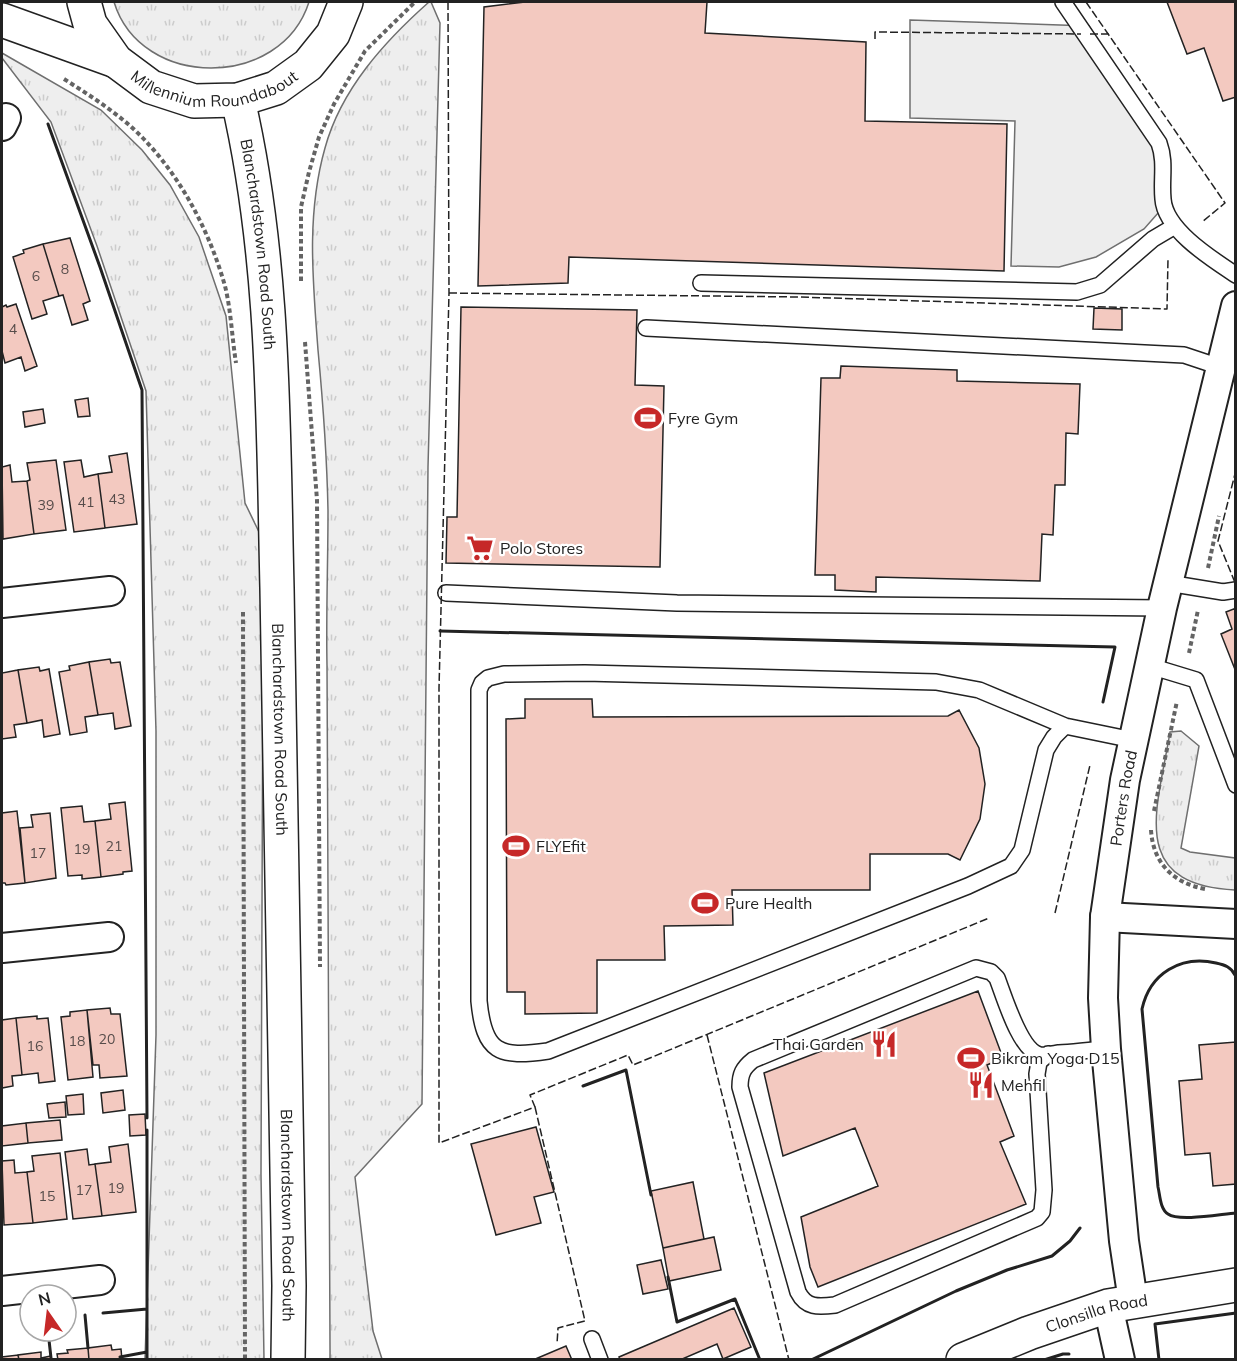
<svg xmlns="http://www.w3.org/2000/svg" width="1237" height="1361" font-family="Mulish,sans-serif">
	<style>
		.grass { fill: url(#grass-tufts); stroke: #6f6f6f; stroke-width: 1.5 }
		.parking { fill: #ededed; stroke: #6f6f6f; stroke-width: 1.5 }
		.building { fill: #f3c9c0; stroke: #222; stroke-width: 1.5 }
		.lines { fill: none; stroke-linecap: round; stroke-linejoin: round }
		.service-casing { stroke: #222; stroke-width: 18 }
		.minor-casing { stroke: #222; stroke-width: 32 }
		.tertiary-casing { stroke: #222; stroke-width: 36 }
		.secondary-casing { stroke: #222; stroke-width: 36 }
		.path { stroke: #646464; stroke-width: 4; stroke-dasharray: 4.5 3; stroke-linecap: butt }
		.service { stroke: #fff; stroke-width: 15 }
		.minor { stroke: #fff; stroke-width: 28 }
		.tertiary { stroke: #fff; stroke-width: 33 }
		.secondary { stroke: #fff; stroke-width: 33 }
		.fence { stroke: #222; stroke-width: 1.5; stroke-dasharray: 8 3; stroke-linecap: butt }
		.wall { stroke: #222; stroke-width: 3 }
		.labels { text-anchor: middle; stroke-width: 4.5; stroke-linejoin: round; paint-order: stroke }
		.number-label { font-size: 14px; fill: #564c4a }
		.street-label { font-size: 16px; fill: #222; stroke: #fff }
		.poi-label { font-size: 16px; fill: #222; stroke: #fff; text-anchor: start }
	</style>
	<defs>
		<pattern id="grass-tufts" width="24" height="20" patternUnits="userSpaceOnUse" patternTransform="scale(1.5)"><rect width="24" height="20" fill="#eee"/><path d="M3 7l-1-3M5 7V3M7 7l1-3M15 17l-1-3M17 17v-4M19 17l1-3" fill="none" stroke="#ccc"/></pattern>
	</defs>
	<rect width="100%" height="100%" fill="#fff"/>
	<path class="grass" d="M114,2H309C281,90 141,90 114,2Z
		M429,2H431L440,23L428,467L422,1104L355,1177L373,1331L382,1359H330C331,1128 329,897 327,665C326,614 328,562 328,511C327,457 323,403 318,350C313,282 306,215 325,148C341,89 385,41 429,2Z
		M2,53L101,110L142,150L170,185L199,237L226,316L245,503L259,532L263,645L261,1175L264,1359H145L156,1035V731L146,391L97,246L51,122L2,58Z
		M1181,731L1199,746L1181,848L1190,852L1235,858V890C1126,885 1158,807 1170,732Z"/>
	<path class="parking" d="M910,20L1089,26L1151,133L1166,204L1144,229L1096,257L1059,267L1011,266L1015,121L910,118Z"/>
	<path class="building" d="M525,2H707L705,33L866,42L865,121L1007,124L1004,271L569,257L568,283L478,286L484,7Z
		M1167,2H1236V97L1223,101L1204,48L1187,54Z
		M70,238L90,301L83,304L88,320L72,325L63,295L59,296L43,244Z
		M43,244L59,296L43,301L47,314L32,319L13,257L24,253L23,250Z
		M16,304L37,366L25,371L21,357L5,363L2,351V307L6,305L7,307Z
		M461,307L637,310L635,385L664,386L660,567L446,563L447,517H457Z
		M1094,308L1122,309V330L1093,329Z
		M841,366L957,370V381L1080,384L1078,434L1066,433L1065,485H1055L1053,535L1042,534L1040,581L876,577V592L835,590V575H815L821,378H840Z
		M88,398L90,416L78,417L75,400Z
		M43,409L45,423L25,427L23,412Z
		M127,453L137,524L105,528L98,474L112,472L109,456Z
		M56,460L66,530L34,534L27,481L30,480L27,463Z
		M81,460L84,477L98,474L105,528L74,532L64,462Z
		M10,465L12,482L27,481L34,534L3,539L2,467Z
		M1236,608V672L1221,634L1232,629L1226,612Z
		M110,659L111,663L120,662L131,726L115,729L113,713L98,715L89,662Z
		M89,662L98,715L85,717L87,732L70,735L59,672L70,670L69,666Z
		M39,667L40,671L49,669L60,734L44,737L42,720L27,723L18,670Z
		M18,670L27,723L14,725L16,737L2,739V673Z
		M525,699H592L593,717L948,716L959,710L979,748L985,784L980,819L960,860L948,854H870V890H732L733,925L664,926L665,960H597V1013L525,1014V992H507L506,719L525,718Z
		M125,802L132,871L123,872V874L101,877L95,821L111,819L109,804Z
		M82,806L84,822L95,821L101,877L82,879V875L68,876L61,808Z
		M17,811L25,883L6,885L5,883H2V813Z
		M50,813L56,878L25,883L20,828L33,827L31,815Z
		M978,991L1003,1058L987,1065L1014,1136L1000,1142L1026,1204L818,1287L810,1267L801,1217L878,1186L855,1128L783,1156L764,1073Z
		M110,1008L111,1014H120L127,1076L100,1078L99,1065H93L87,1010Z
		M87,1010L93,1077L68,1080L61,1017L70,1016V1012Z
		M37,1016V1019L48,1018L55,1081L39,1083L38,1073L22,1075L16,1018Z
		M16,1018L22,1075L12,1076L13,1086L2,1088V1020Z
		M1236,1042V1184L1213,1186L1210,1153L1185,1155L1179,1081L1202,1079L1199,1045Z
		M123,1090L125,1110L103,1113L101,1093Z
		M83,1094L84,1114L68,1115L66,1096Z
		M65,1102L66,1117L49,1118L47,1104Z
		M145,1114L146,1135L130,1136L129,1115Z
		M60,1120L62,1140L28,1143L26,1123Z
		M26,1123L28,1143L2,1146V1126Z
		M536,1127L554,1192L534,1197L541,1223L496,1235L471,1144Z
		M128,1144L136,1212L102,1216L95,1164L111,1162L109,1147Z
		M87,1149L89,1165L95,1164L102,1216L73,1219L65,1152Z
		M60,1153L67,1219L33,1223L27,1172L34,1171L32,1156Z
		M14,1160L15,1173L27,1172L33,1223L4,1225L2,1161Z
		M693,1182L704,1239L663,1248L651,1191Z
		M714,1237L721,1270L669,1281L663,1248Z
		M661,1260L668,1289L643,1294L637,1265Z
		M734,1308L751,1347L723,1359L717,1344L680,1360H620L619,1357Z
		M111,1345L112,1350L121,1349L122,1360H89L88,1348Z
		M566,1346L572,1360H533Z
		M88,1348L89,1360H58L57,1354L68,1353L67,1350Z
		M41,1352V1358L51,1356V1360H19L18,1355Z
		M18,1355L19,1360H2V1357Z"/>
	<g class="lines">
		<defs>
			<path id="service" d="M1063,2L1159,143C1166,162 1161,179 1163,199C1165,230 1212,259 1236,275
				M701,283L1077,292L1100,285L1153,239L1175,226
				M646,328L1184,355L1220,367
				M1168,583L1223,592L1236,590
				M446,593L677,603L1162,608
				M1150,666L1196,680L1236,785
				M1065,726L1054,737L1046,750L1022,850L1011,866L968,886L548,1051C499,1058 484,1053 479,1001V690L482,683L488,678L504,674L585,673L936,682L979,690L1065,726L1133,740
				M1048,1054L1039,1062L1037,1074L1044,1190L1042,1212L1037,1218L835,1305C818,1307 806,1308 798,1292L740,1087C740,1074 743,1068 753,1060L976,968L991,972L997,978C1004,996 1020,1051 1040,1055C1045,1056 1053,1054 1059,1053C1074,1052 1090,1050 1106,1049
				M592,1339L600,1360"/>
			<g id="minor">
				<path d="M2,126L6,118"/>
				<path d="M2,603L110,591"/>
				<path d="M1105,917L1236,924"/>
				<path d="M2,948L109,937"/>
				<path d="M2,1291L100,1280"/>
				<path id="s1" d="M1133,1301L1124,1241L1106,1049L1103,998L1105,917L1125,780L1162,608L1236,306"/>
				<path d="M1108,1306L1120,1360"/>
			</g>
			<g id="tertiary">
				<path d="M2,20L116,61"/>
				<path id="s2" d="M963,1360L1029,1333L1108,1306L1236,1285"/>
			</g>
			<g id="secondary">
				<path id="s3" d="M84,2L90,24L116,61L151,87L194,101L238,100L276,88L308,65L333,34L346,2"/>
				<path id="s4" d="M238,100C275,260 273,424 277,588C283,820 286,1053 289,1286L288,1360"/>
			</g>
		</defs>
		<use href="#service" class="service-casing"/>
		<use href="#minor" class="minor-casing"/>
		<use href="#tertiary" class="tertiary-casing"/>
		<use href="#secondary" class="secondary-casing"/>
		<path class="path" d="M64,79C86,93 108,107 128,124C175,165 208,226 225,286C231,310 232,338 236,363
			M301,281V207L309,172L319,137L334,104L365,51L415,2
			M305,342L317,500L320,967
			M1208,568L1219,516
			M243,612L245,1360
			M1189,653L1198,610
			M1154,811L1177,701
			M1151,830C1153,863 1173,883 1205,889"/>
		<use href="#service" class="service"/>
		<use href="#minor" class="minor"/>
		<use href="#tertiary" class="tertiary"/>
		<use href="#secondary" class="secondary"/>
		<path class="fence" d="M448,2L449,293L439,688V1143L535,1107L530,1095L628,1055L633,1065L989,918
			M1086,2L1225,203L1202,222
			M1090,34H1109
			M875,39V32L1081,34
			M449,293L800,297L1167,309L1168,259
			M1236,470L1218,541L1236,585
			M1055,913L1090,765
			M707,1035L789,1360
			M535,1107L585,1321L558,1328L557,1344"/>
		<path class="wall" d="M48,124L100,267L142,390L147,1118
			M440,631L1115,647L1103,702
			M1235,975C1231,967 1225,965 1216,963C1181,955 1150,973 1142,1009L1158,1187C1160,1195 1160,1209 1168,1214C1179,1222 1221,1214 1236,1213
			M583,1086L626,1070L651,1195
			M668,1277L677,1322L735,1299L760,1360
			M103,1313L147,1309
			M85,1315L88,1348
			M28,1320H30
			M48,1331L51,1358
			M120,1357L147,1352
			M147,1360V1130
			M811,1360L956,1291L1007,1270L1052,1256L1070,1241L1080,1228
			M1044,1360L1063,1354H1069
			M1159,1360L1155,1324L1236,1313"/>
	</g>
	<defs>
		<symbol id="stadium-bare" viewBox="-9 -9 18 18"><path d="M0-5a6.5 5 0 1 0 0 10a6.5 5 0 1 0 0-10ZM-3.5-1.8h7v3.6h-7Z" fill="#c62828" stroke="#fff" stroke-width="2.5" paint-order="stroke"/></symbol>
		<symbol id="supermarket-bare" viewBox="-9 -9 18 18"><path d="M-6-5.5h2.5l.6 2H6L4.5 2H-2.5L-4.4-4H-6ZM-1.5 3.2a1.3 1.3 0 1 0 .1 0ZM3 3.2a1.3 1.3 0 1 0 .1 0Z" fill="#c62828" stroke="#fff" stroke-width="2.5" paint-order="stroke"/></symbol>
		<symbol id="restaurant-bare" viewBox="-9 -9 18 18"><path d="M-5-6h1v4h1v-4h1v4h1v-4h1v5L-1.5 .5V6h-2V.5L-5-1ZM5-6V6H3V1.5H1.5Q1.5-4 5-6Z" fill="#c62828" stroke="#fff" stroke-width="2.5" paint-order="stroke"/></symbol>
	</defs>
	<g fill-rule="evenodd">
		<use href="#stadium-bare" x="629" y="399" width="38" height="38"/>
		<use href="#supermarket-bare" x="461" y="529" width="38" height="38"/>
		<use href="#stadium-bare" x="497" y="827" width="38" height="38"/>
		<use href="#stadium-bare" x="686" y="884" width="38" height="38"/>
		<use href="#restaurant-bare" x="865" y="1025" width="38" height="38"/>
		<use href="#stadium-bare" x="952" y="1039" width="38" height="38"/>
		<use href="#restaurant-bare" x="962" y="1066" width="38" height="38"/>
	</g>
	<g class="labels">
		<g class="number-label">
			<text x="65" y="274">8</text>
			<text x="36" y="281">6</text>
			<text x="13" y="334">4</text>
			<text x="117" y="504">43</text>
			<text x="86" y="507">41</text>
			<text x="46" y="510">39</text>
			<text x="114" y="851">21</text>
			<text x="82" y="854">19</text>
			<text x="38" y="858">17</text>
			<text x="107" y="1044">20</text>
			<text x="77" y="1046">18</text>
			<text x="35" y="1051">16</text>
			<text x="116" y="1193">19</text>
			<text x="84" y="1195">17</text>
			<text x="47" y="1201">15</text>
		</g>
		<g class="street-label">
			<text dy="6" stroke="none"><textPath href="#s3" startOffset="177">Millennium Roundabout</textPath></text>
			<text dy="6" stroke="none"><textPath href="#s4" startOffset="146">Blanchardstown Road South</textPath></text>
			<text dy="6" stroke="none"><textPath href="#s4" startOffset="632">Blanchardstown Road South</textPath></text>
			<text dy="6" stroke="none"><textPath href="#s1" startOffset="506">Porters Road</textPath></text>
			<text dy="6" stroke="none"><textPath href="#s4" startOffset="1118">Blanchardstown Road South</textPath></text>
			<text dy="6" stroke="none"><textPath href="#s2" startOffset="142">Clonsilla Road</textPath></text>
		</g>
		<g class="poi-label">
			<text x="668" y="424">Fyre Gym</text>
			<text x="500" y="554">Polo Stores</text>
			<text x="536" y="852">FLYEfit</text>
			<text x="725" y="909">Pure Health</text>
			<text x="864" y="1050" text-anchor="end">Thai Garden</text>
			<text x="991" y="1064">Bikram Yoga D15</text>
			<text x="1001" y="1091">Mehfil</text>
		</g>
	</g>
	<rect width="1237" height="1361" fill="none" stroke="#222222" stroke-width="6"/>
	<g transform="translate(48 1313) rotate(346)"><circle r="28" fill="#ffffff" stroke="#a7a7a7" stroke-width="1.5"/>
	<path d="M0-4.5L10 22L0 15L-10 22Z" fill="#c62828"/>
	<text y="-9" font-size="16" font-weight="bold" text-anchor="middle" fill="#222222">N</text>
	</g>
</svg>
